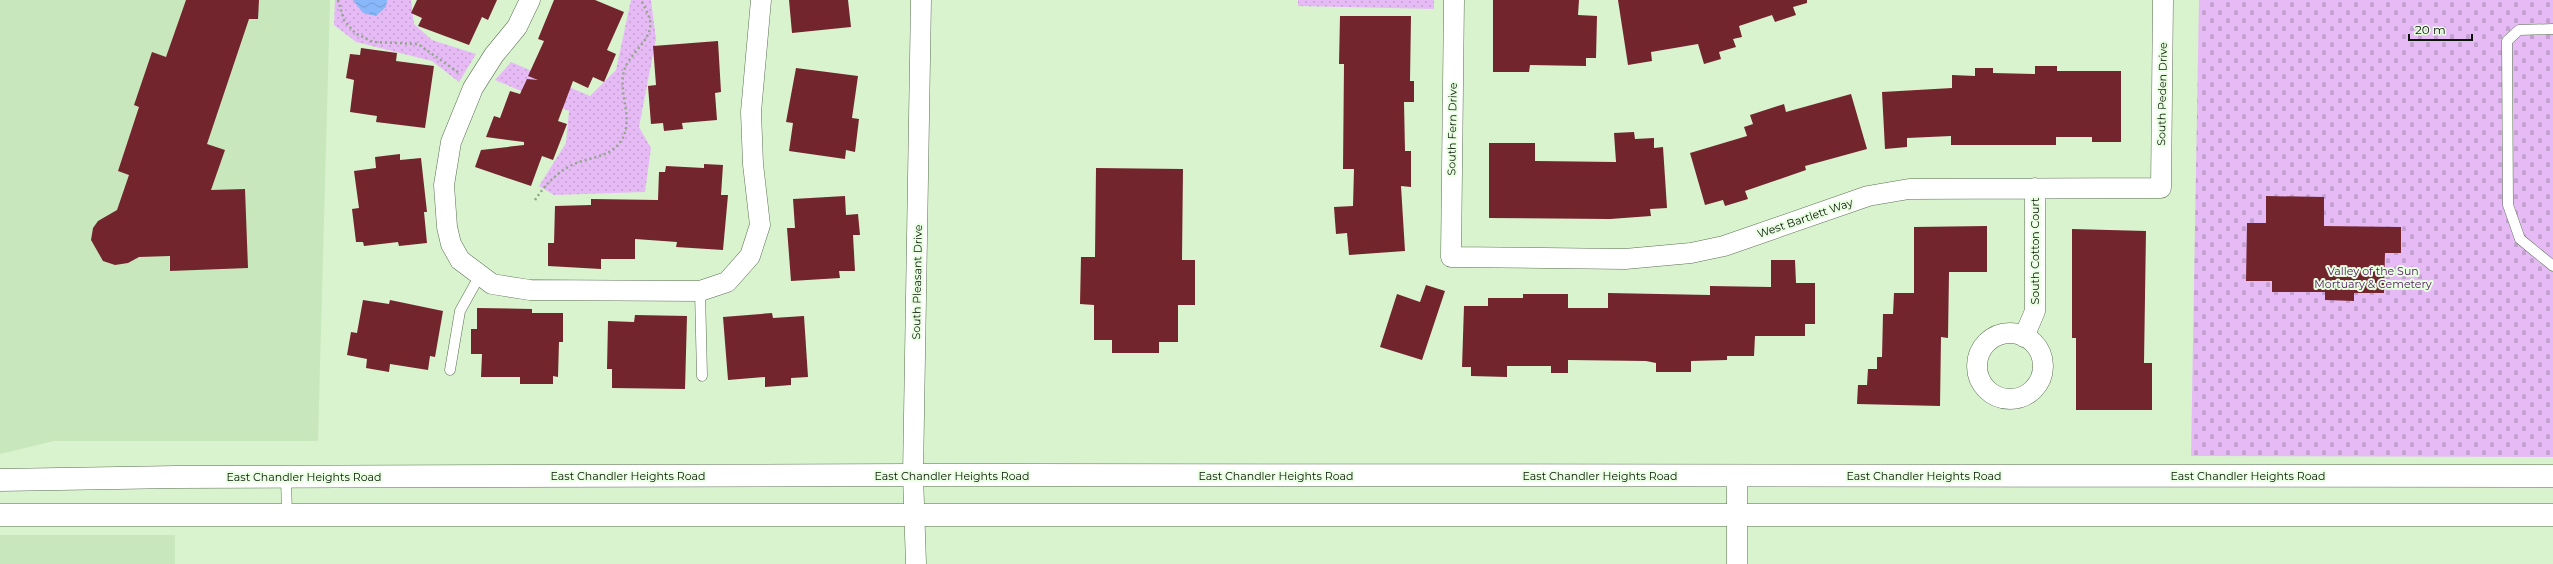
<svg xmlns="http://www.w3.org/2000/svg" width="2553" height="564" font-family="Montserrat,sans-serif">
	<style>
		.built { fill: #c8e7bd }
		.grass { fill: url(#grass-dots) }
		.cemetery { fill: url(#cemetery-stones) }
		.water { fill: url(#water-waves) }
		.building { fill: #73252e }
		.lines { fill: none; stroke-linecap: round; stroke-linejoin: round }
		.service-casing { stroke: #5a7151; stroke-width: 11 }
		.minor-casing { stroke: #5a7151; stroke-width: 21 }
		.secondary-casing { stroke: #5a7151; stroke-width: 23 }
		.path { stroke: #91a589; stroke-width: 2.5; stroke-dasharray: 2 3; stroke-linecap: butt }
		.service { stroke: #fff; stroke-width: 10 }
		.minor { stroke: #fff; stroke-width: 20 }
		.secondary { stroke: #fff; stroke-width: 22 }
		.labels { text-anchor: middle; stroke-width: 4; stroke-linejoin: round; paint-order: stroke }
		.street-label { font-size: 11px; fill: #0b1408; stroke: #e9ffe2 }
		.park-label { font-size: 11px; fill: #531465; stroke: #e9ffe2 }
	</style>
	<defs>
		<pattern id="grass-dots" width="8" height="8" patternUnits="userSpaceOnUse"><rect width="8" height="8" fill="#e6bbf5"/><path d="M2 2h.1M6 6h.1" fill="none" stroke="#c4a0d1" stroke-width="1.8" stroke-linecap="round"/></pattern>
		<pattern id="cemetery-stones" width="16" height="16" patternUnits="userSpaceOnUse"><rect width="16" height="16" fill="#e6bbf5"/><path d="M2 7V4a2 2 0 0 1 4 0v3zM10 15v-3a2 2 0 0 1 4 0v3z" fill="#c4a0d1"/></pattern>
		<pattern id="water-waves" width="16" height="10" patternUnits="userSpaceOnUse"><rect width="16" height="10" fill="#88b7fa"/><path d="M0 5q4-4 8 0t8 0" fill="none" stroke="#749cd5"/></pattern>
	</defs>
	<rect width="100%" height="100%" fill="#d9f3cf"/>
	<path class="built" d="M0,0H330L318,441H54L0,454Z
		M0,535H175V564H0Z"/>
	<path class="grass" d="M335,0H411L414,24L432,40L476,54L459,82L432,61L356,42L334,25Z
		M631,0H651L656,39L639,127L651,148L645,192L554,195L539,186L566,143L569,111L495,80L511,62L590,96L616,70Z
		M1298,0H1434V9L1298,6Z"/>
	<path class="cemetery" d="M2199,0H2553V457L2191,456Z"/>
	<path class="water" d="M353,0H387L386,7L376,16L363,13Z"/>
	<path class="building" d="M186,0H259L258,19H249L207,144L225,150L211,190L245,189L248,268L170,271V256L139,257L128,263L115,265L103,261L91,240L93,228L98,221L117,210L129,175L118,171L139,107L134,105L152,52L166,57Z
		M417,0H497L488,20L482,17L469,45L418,26L422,18L411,13Z
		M554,0H595L624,12L607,50L616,54L604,82L593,77L588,88L573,81L558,121L567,124L553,160L542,156L531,186L475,167L481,150L524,145V142L486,137L494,116L500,118L510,91L520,94L527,79L538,80L528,76L544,41L538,39Z
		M789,0H848L851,27L792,33Z
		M1493,0H1579L1578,15L1597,16L1596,58H1586V66L1530,65L1529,72H1493Z
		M1618,0H1807V3L1793,7L1796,15L1775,22L1772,15L1739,26L1742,37L1733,39L1736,47L1719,52L1721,59L1704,64L1698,44L1651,52L1652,61L1628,65Z
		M1340,16H1411L1410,81H1414V102H1404L1405,151H1411V187L1401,186L1405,251L1349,255L1347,233L1336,234L1334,207L1353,206L1354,169H1343L1344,64H1339Z
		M718,41L721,92L715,93L717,120L682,123L683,129L664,131L663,123L651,124L648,86L656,85L653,46Z
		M361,48L397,53L396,61L434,66L425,128L376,122L377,116L350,112L354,80L346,78L350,54L360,55Z
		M2035,66H2057V71H2121V142H2092V137H2056V145H1951V136L1907,138V147L1885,149L1882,92L1952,88V75L1975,76V68H1993V73L2035,74Z
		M796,68L858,76L852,118L859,119L855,152L846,150L845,159L789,151L793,123L786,122Z
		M1851,94L1867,149L1805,166L1806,170L1745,191L1748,199L1725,206L1723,200L1705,205L1690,153L1747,136L1744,127L1753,124L1750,115L1784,104L1786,112Z
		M1634,132L1635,139L1654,138V148L1663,147L1667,208L1650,209L1651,216L1610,219L1489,218V143H1535V161L1616,162L1614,133Z
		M400,154V160L421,158L427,212H424L427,243L399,246L398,242L364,246L363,242H356L352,209L359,208L354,171L376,168L375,157Z
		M704,164L723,165L721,195H728L723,250L676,247L677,242L635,239V259H601V269L548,266V243H554L555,206L591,205V199L658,200L659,172H665L666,166L704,168Z
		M1096,168L1183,169L1182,260H1195V305H1178V342H1159V353H1112V340H1094V305L1080,304L1081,257H1095Z
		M845,196L846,215L858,214L860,235H853L855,271H839L840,278L791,281L787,228H795L793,199Z
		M2266,196L2324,197V226L2401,227V253H2385L2384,293H2354V301L2325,300V292H2272V281H2246L2247,223H2266Z
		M1987,226V272H1949L1948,338L1941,337L1940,406L1857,404L1858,385H1867L1868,369H1877V357H1882L1883,314H1893L1894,293H1914V227Z
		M2072,229L2146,231L2144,363H2152V410H2076V338H2072Z
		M1771,260H1795L1796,283H1815V324H1805V336H1755L1754,356H1727V360L1691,361V372H1656V363L1646,361L1568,360V373H1551V366H1507V377L1471,376V367H1462L1464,306H1488V298H1523V294H1568V308H1608V293L1710,295V286L1771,287Z
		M1426,285L1445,291L1422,360L1380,347L1397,294L1420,302Z
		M363,300L389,304L390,300L443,311L435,357L430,356L428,370L390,364L389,372L366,368L367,359L347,355L351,332L357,333Z
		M477,308L532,309V313H563V342H559L558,377L553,376V384H520V377H481L482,354H471V329H477Z
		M772,313L773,318L804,316L808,377L791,378V385L765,387V377L728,380L723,317Z
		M635,315L687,316L685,389L612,388V369H607L608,321L634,322Z"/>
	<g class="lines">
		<defs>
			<path id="service" d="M2553,29L2519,30L2507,41L2508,205L2520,239L2553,266
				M700,291L702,376
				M450,370L460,311L480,275
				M286,477L287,515"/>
			<path id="minor" d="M530,0L517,27L494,55L473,88L451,142L444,185L447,227L451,244L460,260L492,284L530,290L700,291L727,282L750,256L760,225L753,164L751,112L761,0
				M1454,0L1451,257L1625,259L1691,253L1724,246L1868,196L1909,189L2161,188L2163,0
				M1977 366a33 33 0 1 1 66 0a33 33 0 1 1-66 0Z
				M2024,337L2035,311V188
				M1737,476V564
				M916,564L913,475L921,0"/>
			<path id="secondary" d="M0,480L176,477L913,475L2553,476
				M0,515H2553"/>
		</defs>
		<use href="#service" class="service-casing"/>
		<use href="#minor" class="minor-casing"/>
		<use href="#secondary" class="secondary-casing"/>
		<path class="path" d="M338,0L344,20L355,33L373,42L418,44L459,73
			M535,200C545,185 555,174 572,165C588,157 610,158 621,141C634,121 620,98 623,76C625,54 654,42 650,20C648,13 644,6 641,0"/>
		<use href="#service" class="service"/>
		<use href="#minor" class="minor"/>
		<use href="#secondary" class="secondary"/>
	</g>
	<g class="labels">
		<g class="street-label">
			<text transform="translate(2162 94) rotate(-89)" y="4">South Peden Drive</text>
			<text transform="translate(1452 129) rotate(-89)" y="4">South Fern Drive</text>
			<text transform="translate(1805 218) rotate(-19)" y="4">West Bartlett Way</text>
			<text transform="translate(2035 251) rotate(-90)" y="4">South Cotton Court</text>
			<text transform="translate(917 282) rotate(-89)" y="4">South Pleasant Drive</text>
			<text x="628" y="480">East Chandler Heights Road</text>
			<text x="952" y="480">East Chandler Heights Road</text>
			<text x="1276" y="480">East Chandler Heights Road</text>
			<text x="1600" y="480">East Chandler Heights Road</text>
			<text x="1924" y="480">East Chandler Heights Road</text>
			<text x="2248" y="480">East Chandler Heights Road</text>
			<text x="304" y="481">East Chandler Heights Road</text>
		</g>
		<g class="park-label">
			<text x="2373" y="275">Valley of the Sun<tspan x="2373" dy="13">Mortuary &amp; Cemetery</tspan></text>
		</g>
	</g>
	<path d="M2409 34v6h63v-6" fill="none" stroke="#0b1408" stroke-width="2"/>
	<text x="2415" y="34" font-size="12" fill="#0b1408" stroke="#e9ffe2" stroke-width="3" paint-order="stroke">20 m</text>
</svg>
